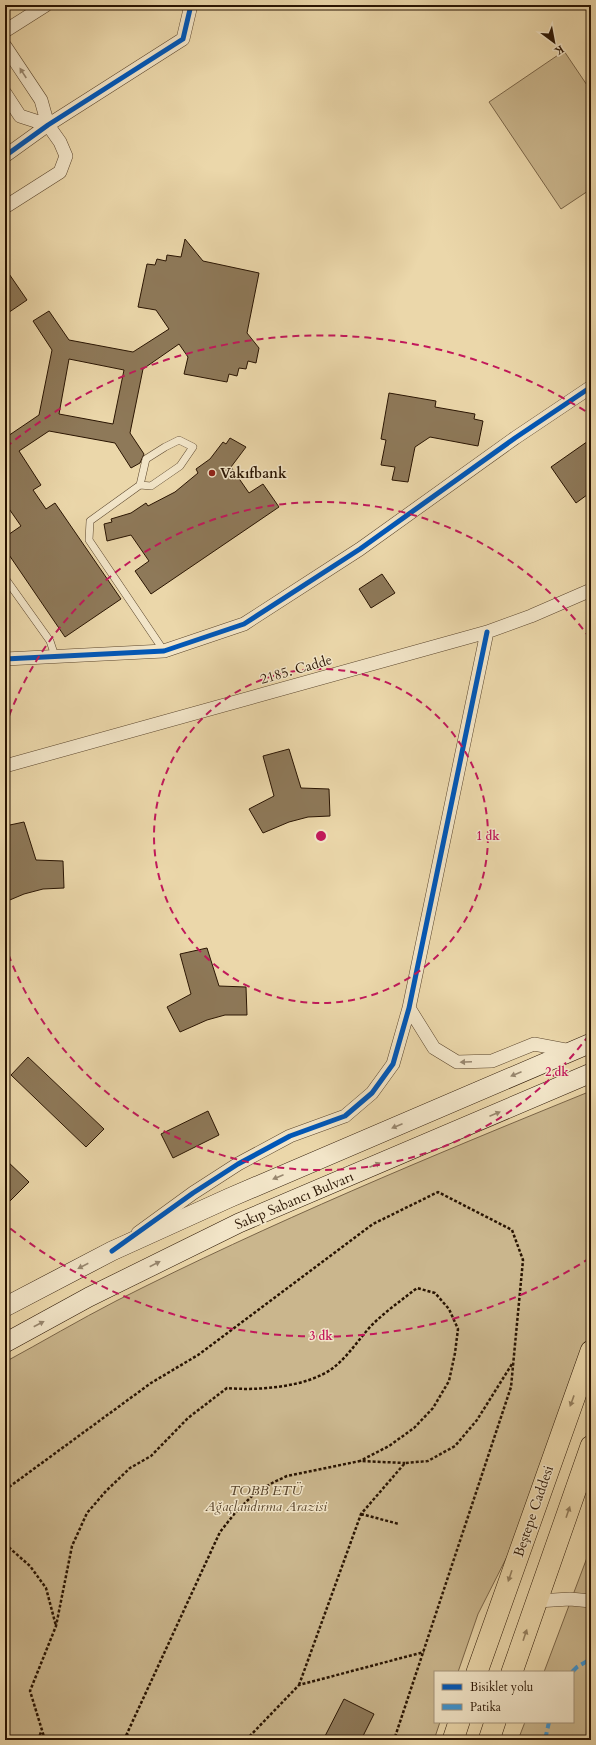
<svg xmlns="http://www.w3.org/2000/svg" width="596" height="1745" font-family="Cardo,serif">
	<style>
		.green { fill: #cab68d; stroke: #7a6548 }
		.building { fill: #8e7959; stroke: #291402; fill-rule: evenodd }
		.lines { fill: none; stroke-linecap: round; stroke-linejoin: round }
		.lane-casing { stroke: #5a452c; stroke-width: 8 }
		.street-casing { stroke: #5a452c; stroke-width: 14 }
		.secondary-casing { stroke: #291402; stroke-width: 20 }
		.primary-casing { stroke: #291402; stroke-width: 22 }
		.path { stroke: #291402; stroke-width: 2.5; stroke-dasharray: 3 2; stroke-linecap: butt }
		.lane { stroke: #f2e5c8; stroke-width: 7 }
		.street { stroke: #f2e5c8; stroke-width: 13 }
		.secondary { stroke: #f2e5c8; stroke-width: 19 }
		.primary { stroke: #ebd7aa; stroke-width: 21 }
		.quiet { stroke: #3c93d1; stroke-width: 4; stroke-dasharray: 8 4; stroke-linecap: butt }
		.cycleway-casing { stroke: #f2e5c8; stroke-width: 8 }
		.cycleway { stroke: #0057b8; stroke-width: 5 }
		.oneway { fill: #98876f }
		.oneway2 { fill: #947f5e }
		.ring { fill: none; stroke: #c2185b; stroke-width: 2; stroke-dasharray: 7 5 }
		.poi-dot { fill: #8f2418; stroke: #f2e5c8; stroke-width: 1.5 }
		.labels { text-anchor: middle; stroke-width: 3; stroke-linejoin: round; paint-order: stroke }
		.poi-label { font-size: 14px; font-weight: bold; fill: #291402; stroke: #f2e5c8; text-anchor: start }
		.street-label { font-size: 14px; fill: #291402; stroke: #f2e5c8 }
		.park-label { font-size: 14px; font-style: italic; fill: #59452c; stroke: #f2e5c8 }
		.centre { fill: #c2185b; stroke: #f2e5c8; stroke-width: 2 }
		.ring-label { font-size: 12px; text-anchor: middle; font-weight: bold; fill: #c2185b; stroke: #f2e5c8; stroke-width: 3; stroke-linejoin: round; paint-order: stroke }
	</style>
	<rect width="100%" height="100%" fill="#ebd7aa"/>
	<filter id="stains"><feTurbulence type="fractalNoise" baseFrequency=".005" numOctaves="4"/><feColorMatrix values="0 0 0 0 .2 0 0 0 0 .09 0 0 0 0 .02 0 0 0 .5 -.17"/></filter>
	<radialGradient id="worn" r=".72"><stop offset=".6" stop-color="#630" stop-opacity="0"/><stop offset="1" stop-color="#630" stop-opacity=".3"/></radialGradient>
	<path class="green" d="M564,51L591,91V189L561,209L489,102Z
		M591,1091V1337L522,1527L478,1614L458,1672H435V1722H440L434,1740H5V1362C42,1342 79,1320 116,1301C270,1223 431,1156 591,1091Z
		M591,1547V1740H518L525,1722H573V1672H544Z"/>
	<path class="building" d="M185,239L203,261L259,273L247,333L259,348L256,363L248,361L246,369L239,368L237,376L229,374L227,382L184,374L188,357L179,344L143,369L130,433L144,454L140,463L131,468L115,443L49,431L19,451L41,485L33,490L46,509L55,503L121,599L65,637L5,549V537L21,526L5,503V438L39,415L52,350L33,321L49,311L69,340L133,352L169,329L156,310L138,307L147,264L155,265L157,259L166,261L167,255L181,257ZM69,359L124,370L113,424L59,414Z
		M5,268L27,300L5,315Z
		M389,393L436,401L435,407L475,414L474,419L483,421L478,446L430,437L415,447L408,482L392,480L395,467L381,465L386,440L381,439Z
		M230,438L246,447L231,467L249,493L263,484L279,507L151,594L135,571L149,561L131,535L107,541L104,524L112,522L111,519L131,513L146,503L148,506L175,492L198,473L196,469L210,459L223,442L226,444Z
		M591,439V492L576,503L551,467Z
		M382,574L395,593L371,608L359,589Z
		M289,749L301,788L329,789L330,816L308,817L289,822L263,833L249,809L274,796L263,756Z
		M24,822L36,860L63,861L64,888L43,889L24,894L5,902V870L9,868L5,855V826Z
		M207,948L219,986L246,987L247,1015H225L207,1020L180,1032L167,1007L191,994L180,954Z
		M28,1057L104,1129L86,1147L11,1075Z
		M208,1111L219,1135L173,1158L161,1134Z
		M5,1159L29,1182L5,1206Z
		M344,1699L374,1714L361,1740H323Z"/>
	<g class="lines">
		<defs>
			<path id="lane" d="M140,485L146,459L165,447L179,440L193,447L180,466L151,486L140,485L90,521L89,540L164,651
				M5,578L50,641L55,656"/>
			<path id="street" d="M5,31L46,5
				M5,46L41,100L48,125L60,142L66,156L60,172L5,207
				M5,93L20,116L48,125
				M5,156L48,125L183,39L191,5
				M5,659L164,651L244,624L360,549L515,438L591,387
				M5,766L487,632L531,616L591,590
				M409,1008L434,1048L457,1062L492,1061L534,1044L571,1051
				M138,1233L193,1193L238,1164L290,1136L345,1116L372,1093L393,1064L409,1008L487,632
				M537,1601L570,1599L591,1601"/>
			<path id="secondary" d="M5,1307L112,1251L229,1198L591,1043
				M5,1343L89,1297L239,1223L591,1073"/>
			<path id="primary" d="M477,1672L591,1351
				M512,1672L591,1446
				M453,1740L459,1722
				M489,1740L495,1722"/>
		</defs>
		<use href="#lane" class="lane-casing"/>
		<use href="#street" class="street-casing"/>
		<use href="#secondary" class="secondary-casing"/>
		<use href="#primary" class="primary-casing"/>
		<path class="path" d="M5,1490L151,1383L198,1355L373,1224L438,1192L512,1230L523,1260L511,1387L394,1740
			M361,1514L399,1524
			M5,1544L30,1566L46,1588L56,1626
			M299,1685L361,1514L405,1463L428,1461L455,1446L477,1420L512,1364
			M127,1734L130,1740
			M38,1740L41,1732
			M45,1740L30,1691L56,1626L72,1546L87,1513L106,1491L130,1468L151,1456L188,1418L227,1388C258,1391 308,1387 333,1368C350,1355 361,1335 376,1321C389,1309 403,1299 417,1288L435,1293L449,1309L458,1329L455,1353L449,1381L433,1408L414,1428L389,1446L360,1461
			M124,1740L220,1532L235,1513L255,1493L274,1482L287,1476L360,1461L405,1463
			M246,1740L299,1685L424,1652"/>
		<use href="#lane" class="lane"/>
		<use href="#street" class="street"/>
		<use href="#secondary" class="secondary"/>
		<use href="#primary" class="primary"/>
		<path class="quiet" d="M572,1672L577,1667L591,1659
			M545,1740L549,1722"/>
		<defs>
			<path id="cycleway" d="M5,156L48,125L183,39L191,5
				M5,659L164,651L244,624L360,549L515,438L591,387
				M112,1251L193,1193L238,1164L290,1136L345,1116L372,1093L393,1064L409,1008L487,632"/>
		</defs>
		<use href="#cycleway" class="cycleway-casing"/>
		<use href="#cycleway" class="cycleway"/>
	</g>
	<defs><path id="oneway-solid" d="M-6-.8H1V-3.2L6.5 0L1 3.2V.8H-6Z"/></defs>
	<g class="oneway">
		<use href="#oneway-solid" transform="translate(23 73) rotate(-123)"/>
		<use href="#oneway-solid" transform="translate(466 1062) rotate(178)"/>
		<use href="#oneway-solid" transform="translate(516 1074) rotate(157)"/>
		<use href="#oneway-solid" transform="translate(495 1114) rotate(-23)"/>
		<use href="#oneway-solid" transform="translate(397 1126) rotate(157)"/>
		<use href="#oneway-solid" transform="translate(375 1165) rotate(-23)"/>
		<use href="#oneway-solid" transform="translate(278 1177) rotate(157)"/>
		<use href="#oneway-solid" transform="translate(155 1264) rotate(-27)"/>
		<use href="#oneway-solid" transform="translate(83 1266) rotate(153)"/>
		<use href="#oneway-solid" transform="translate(39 1324) rotate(-28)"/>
	</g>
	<g class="oneway2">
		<use href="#oneway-solid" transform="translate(572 1401) rotate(110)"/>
		<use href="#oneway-solid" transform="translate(568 1512) rotate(-71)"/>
		<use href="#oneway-solid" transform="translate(510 1576) rotate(109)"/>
		<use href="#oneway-solid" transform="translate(525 1635) rotate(-71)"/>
	</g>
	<g class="ring">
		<circle cx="321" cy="836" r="167"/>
		<path d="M589 1035A334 334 0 0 1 5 945M5 727A334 334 0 0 1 589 637"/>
		<path d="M590 1258A500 500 0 0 1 6 1225M6 447A500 500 0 0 1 590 414"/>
	</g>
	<circle class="poi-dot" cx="212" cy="473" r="4"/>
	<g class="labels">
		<g class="poi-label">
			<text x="220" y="478">Vakıfbank</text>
		</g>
		<g class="street-label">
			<text transform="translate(296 669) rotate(-16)" y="5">2185. Cadde</text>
			<text transform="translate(294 1200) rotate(-23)" y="5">Sakıp Sabancı Bulvarı</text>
			<text transform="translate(533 1511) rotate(-71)" y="5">Beştepe Caddesi</text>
		</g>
		<g class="park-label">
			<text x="266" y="1495">TOBB ETÜ<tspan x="266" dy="16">Ağaçlandırma Arazisi</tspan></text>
		</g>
	</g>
	<circle cx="321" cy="836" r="6" class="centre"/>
	<g class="ring-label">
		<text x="488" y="840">1 dk</text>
		<text x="557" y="1076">2 dk</text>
		<text x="321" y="1340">3 dk</text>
	</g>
	<rect width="596" height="1745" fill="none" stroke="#ebd7aa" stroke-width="20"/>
	<rect x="6" y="6" width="584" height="1733" fill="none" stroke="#291402" stroke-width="2"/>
	<rect x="10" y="10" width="576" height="1725" fill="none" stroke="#291402"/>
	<rect x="434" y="1671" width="140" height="52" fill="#f2e5c8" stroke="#a29179"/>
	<rect x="442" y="1684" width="20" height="6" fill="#0057b8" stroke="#a29179"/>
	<text x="470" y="1691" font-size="12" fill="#291402">Bisiklet yolu</text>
	<rect x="442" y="1704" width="20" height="6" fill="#3c93d1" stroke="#a29179"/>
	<text x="470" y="1711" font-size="12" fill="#291402">Patika</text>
	<g transform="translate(554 42) rotate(148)" stroke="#f2e5c8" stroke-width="3" paint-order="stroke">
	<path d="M0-3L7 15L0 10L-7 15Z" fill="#291402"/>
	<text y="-6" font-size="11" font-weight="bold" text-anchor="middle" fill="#291402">K</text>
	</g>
	<rect width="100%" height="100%" filter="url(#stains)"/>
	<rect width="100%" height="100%" fill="url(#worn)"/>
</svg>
